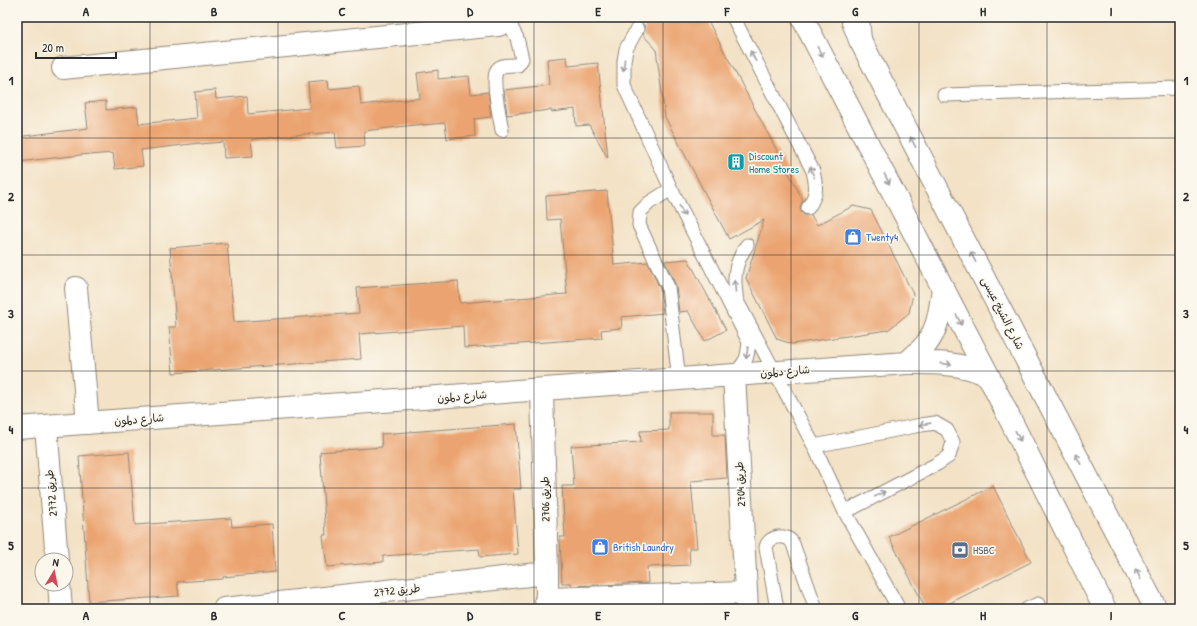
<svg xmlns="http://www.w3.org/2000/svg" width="1197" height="626" font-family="'Patrick Hand','Playpen Sans Arabic',sans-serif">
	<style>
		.building { fill: #eba471 }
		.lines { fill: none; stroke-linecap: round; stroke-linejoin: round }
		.lane-casing { stroke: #8f8678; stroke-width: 15 }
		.street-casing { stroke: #8f8678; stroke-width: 24 }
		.secondary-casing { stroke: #8f8678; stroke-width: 24 }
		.primary-casing { stroke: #8f8678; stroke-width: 24 }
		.lane { stroke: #fff; stroke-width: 13 }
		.street { stroke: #fff; stroke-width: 22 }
		.secondary { stroke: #fff; stroke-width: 22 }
		.primary { stroke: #fff; stroke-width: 22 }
		.oneway { stroke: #a0a0a0 }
		.grid { fill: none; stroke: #2b2b2b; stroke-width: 1; stroke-opacity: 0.55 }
		.labels { text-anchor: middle; stroke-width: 3.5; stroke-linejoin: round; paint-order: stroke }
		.culture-label { font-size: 11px; fill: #0d838f; stroke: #fbf7ec; text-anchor: start }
		.shop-label { font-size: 11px; fill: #366cbe; stroke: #fbf7ec; text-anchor: start }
		.street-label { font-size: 11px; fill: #2b2b2b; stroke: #fbf7ec }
		.service-label { font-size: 11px; fill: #4e5e75; stroke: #fbf7ec; text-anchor: start }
		.neatline { fill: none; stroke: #2b2b2b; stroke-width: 1.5 }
		.grid-label { font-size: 13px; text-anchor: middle; font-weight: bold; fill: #2b2b2b }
	</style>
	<rect width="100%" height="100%" fill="#fbf7ec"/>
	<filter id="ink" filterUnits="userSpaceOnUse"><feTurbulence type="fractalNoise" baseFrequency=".025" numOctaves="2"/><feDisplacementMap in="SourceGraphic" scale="8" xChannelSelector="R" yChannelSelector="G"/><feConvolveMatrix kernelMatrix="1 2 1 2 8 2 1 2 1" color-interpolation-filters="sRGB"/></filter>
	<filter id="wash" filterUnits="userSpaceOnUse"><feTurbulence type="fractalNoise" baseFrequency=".012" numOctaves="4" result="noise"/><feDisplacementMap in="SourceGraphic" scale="16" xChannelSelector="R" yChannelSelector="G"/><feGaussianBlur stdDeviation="0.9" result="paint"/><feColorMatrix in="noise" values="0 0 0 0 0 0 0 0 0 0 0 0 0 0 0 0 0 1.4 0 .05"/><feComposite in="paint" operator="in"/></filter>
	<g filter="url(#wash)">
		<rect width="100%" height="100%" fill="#f3e2c6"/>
		<g id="blocks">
			<path class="building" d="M625,17H706L803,200L800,207L801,212L804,215H811L817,225L853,206L871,210L913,294L909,313L888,330L792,344L777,339L746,278L764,220L729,239L665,117L656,49L643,35L645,29L644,25L637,21L631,24Z
				M567,57L568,66L598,63L608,158L589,125L576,126L575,109L552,112L551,110L507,115L504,90L549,85L547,59Z
				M438,70V79L469,76L471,94L488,92L491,117L474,119L475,136L447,139L445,123L423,125V124L364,131L365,146L337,148L335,132L313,134V133L251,140L253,156L224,158L223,142L200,144V143L141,150L143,166L115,169L113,153L90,155V154L17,162V137L88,128L85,103L106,101V110L137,107L139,124L197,118L195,92L215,90L216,99L247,96L248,114L310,108L308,82L328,80L329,89L359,86L361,105L420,98L417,73Z
				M607,191L614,265L648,262L660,289L663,313L621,317L622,328L601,330L602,338L464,348L463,326L359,334L361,359L173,373L169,327H176L170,248L227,243L234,322L359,313L357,288L458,281L460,303L567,294L560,219L547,220L546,196Z
				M688,259L726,330L705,341L688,311L679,312L676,286L665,261Z
				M669,412H713V435H725L727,478L691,481L697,548H689L690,565L647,567L648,583L571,586V583H562L560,537H565L562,486H574L571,446L641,442L640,431L669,430Z
				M516,424L521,489H513L518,554L480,557L479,549L383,556V562L327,567L323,535H326L320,452L382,447L381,434Z
				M129,452L135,525L231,518L232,527L272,524L275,572L223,577V579L177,582L179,596L89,602L79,456Z
				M993,486L1031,562L938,609H926L889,537Z"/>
		</g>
	</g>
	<g filter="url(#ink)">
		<use href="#blocks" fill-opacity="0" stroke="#8f8678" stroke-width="1"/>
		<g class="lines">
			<defs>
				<path id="lane" d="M733,17L813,171C817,188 817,194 808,208
					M637,29L626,49L624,61V85L671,189L749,342C747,362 746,360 734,375
					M944,95L1180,88
					M502,130C500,118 491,79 497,70C501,64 511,65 518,65L522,59L517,38L508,21
					M671,189L649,203L640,212L639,225L668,287L679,380
					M747,245C734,264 733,278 737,301L814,446L845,512L899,609
					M814,446L921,425L935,423L947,430L953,442L949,456L937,464L845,512
					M777,609L766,547C769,535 788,533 793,544L816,609
					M1027,609L1038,604"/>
				<path id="street" d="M63,68L498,25L508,21L509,17
					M76,288L88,423
					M907,363C913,357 922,350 927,343C939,327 940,308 943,289
					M734,375L747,609
					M542,390L547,573V609
					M46,426L57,560
					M17,428L734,375L907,363C926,363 945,362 964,367C972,368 980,372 988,375
					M59,584L61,609
					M546,599L746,593
					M224,609L547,573"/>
				<path id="secondary" d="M802,17L988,375L1105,609
					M853,22L860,40L1156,609"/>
				<path id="primary" d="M858,17L860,40"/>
			</defs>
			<use href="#lane" class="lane-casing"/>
			<use href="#street" class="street-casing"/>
			<use href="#secondary" class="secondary-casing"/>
			<use href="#primary" class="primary-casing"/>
			<use href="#lane" class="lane"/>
			<use href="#street" class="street"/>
			<use href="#secondary" class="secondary"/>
			<use href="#primary" class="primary"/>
		</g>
		<defs><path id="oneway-shaft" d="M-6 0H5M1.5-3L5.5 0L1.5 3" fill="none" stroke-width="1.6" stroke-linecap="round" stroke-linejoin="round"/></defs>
		<g class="oneway">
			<use href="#oneway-shaft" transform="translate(820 52) rotate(63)"/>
			<use href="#oneway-shaft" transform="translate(753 56) rotate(-117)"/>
			<use href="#oneway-shaft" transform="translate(624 65) rotate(95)"/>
			<use href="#oneway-shaft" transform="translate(913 142) rotate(-117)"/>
			<use href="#oneway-shaft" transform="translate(812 172) rotate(-112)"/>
			<use href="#oneway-shaft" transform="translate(887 179) rotate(63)"/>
			<use href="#oneway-shaft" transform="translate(682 211) rotate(63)"/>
			<use href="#oneway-shaft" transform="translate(973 257) rotate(-117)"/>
			<use href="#oneway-shaft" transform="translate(735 286) rotate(-95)"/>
			<use href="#oneway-shaft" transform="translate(959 320) rotate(63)"/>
			<use href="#oneway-shaft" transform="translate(747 353) rotate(99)"/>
			<use href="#oneway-shaft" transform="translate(946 364) rotate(6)"/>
			<use href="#oneway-shaft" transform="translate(925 424) rotate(172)"/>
			<use href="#oneway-shaft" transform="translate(1018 436) rotate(63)"/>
			<use href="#oneway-shaft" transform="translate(1078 459) rotate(-117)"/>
			<use href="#oneway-shaft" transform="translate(880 494) rotate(-28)"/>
			<use href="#oneway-shaft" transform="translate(1138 574) rotate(-117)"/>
		</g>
	</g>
	<path class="grid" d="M150,17V609M278,17V609M406,17V609M534,17V609M663,17V609M791,17V609M919,17V609M1047,17V609M17,138H1180M17,255H1180M17,371H1180M17,488H1180"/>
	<defs>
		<symbol id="building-square" viewBox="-11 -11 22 22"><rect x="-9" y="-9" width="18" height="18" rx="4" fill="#0f9aa8" stroke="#fbf7ec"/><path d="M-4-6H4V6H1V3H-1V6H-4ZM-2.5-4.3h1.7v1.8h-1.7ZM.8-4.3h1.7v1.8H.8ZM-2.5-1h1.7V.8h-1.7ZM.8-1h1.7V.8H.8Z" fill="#fff"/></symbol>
		<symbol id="shop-square" viewBox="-11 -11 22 22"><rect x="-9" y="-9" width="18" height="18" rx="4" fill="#3f7fe0" stroke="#fbf7ec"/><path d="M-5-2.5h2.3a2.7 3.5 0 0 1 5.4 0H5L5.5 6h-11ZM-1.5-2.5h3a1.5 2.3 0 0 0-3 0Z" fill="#fff"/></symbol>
		<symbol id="bank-square" viewBox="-11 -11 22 22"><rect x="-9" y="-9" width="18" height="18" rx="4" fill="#5c6f8a" stroke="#fbf7ec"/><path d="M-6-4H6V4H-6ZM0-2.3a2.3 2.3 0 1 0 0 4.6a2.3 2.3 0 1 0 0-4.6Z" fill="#fff"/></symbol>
	</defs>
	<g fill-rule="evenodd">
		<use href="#building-square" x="726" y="152" width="20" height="20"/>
		<use href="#shop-square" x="843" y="227" width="20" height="20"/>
		<use href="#shop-square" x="590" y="537" width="20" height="20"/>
		<use href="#bank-square" x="950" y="540" width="20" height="20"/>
	</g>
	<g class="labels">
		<g class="culture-label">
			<text x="749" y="160">Discount<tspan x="749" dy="13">Home Stores</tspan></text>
		</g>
		<g class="shop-label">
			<text x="866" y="241">Twenty4</text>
			<text x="613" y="551">British Laundry</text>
		</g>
		<g class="street-label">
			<text transform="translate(1003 313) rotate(63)" y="4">شارع الشيخ عيسى</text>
			<text transform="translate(785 371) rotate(-4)" y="4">شارع دلمون</text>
			<text transform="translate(462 396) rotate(-4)" y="4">شارع دلمون</text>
			<text transform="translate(139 419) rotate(-4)" y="4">شارع دلمون</text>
			<text transform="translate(740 484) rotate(-93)" y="4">طريق 2704</text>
			<text transform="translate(51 493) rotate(-95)" y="4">طريق 2772</text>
			<text transform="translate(545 499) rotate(-91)" y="4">طريق 2706</text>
			<text transform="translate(397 590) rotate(-6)" y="4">طريق 2772</text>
		</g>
		<g class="service-label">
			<text x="973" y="554">HSBC</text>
		</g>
	</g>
	<rect width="1197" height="626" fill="none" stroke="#fbf7ec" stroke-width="44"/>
	<g transform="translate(54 572) rotate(10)"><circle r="19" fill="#fbf7ec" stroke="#a8a59f"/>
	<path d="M0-3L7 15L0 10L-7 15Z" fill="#d1495b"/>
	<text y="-6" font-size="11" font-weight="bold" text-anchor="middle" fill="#2b2b2b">N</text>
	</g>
	<path d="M36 52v6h80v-6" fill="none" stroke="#2b2b2b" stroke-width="2"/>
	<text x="42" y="52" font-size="12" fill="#2b2b2b" stroke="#fbf7ec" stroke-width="3" paint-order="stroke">20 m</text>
	<rect x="22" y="22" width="1153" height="582" class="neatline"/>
	<g class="grid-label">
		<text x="86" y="16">A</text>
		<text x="214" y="16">B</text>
		<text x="342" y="16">C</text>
		<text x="470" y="16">D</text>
		<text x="598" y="16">E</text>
		<text x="727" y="16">F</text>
		<text x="855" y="16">G</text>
		<text x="983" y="16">H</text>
		<text x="1111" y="16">I</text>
		<text x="11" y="85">1</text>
		<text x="1186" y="85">1</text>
		<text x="11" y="201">2</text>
		<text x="1186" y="201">2</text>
		<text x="11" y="318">3</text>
		<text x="1186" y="318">3</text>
		<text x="11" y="434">4</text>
		<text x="1186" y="434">4</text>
		<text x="11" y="550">5</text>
		<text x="1186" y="550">5</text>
		<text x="86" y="620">A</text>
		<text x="214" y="620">B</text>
		<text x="342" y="620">C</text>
		<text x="470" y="620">D</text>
		<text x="598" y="620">E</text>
		<text x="727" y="620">F</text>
		<text x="855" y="620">G</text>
		<text x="983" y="620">H</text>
		<text x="1111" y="620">I</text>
	</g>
</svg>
